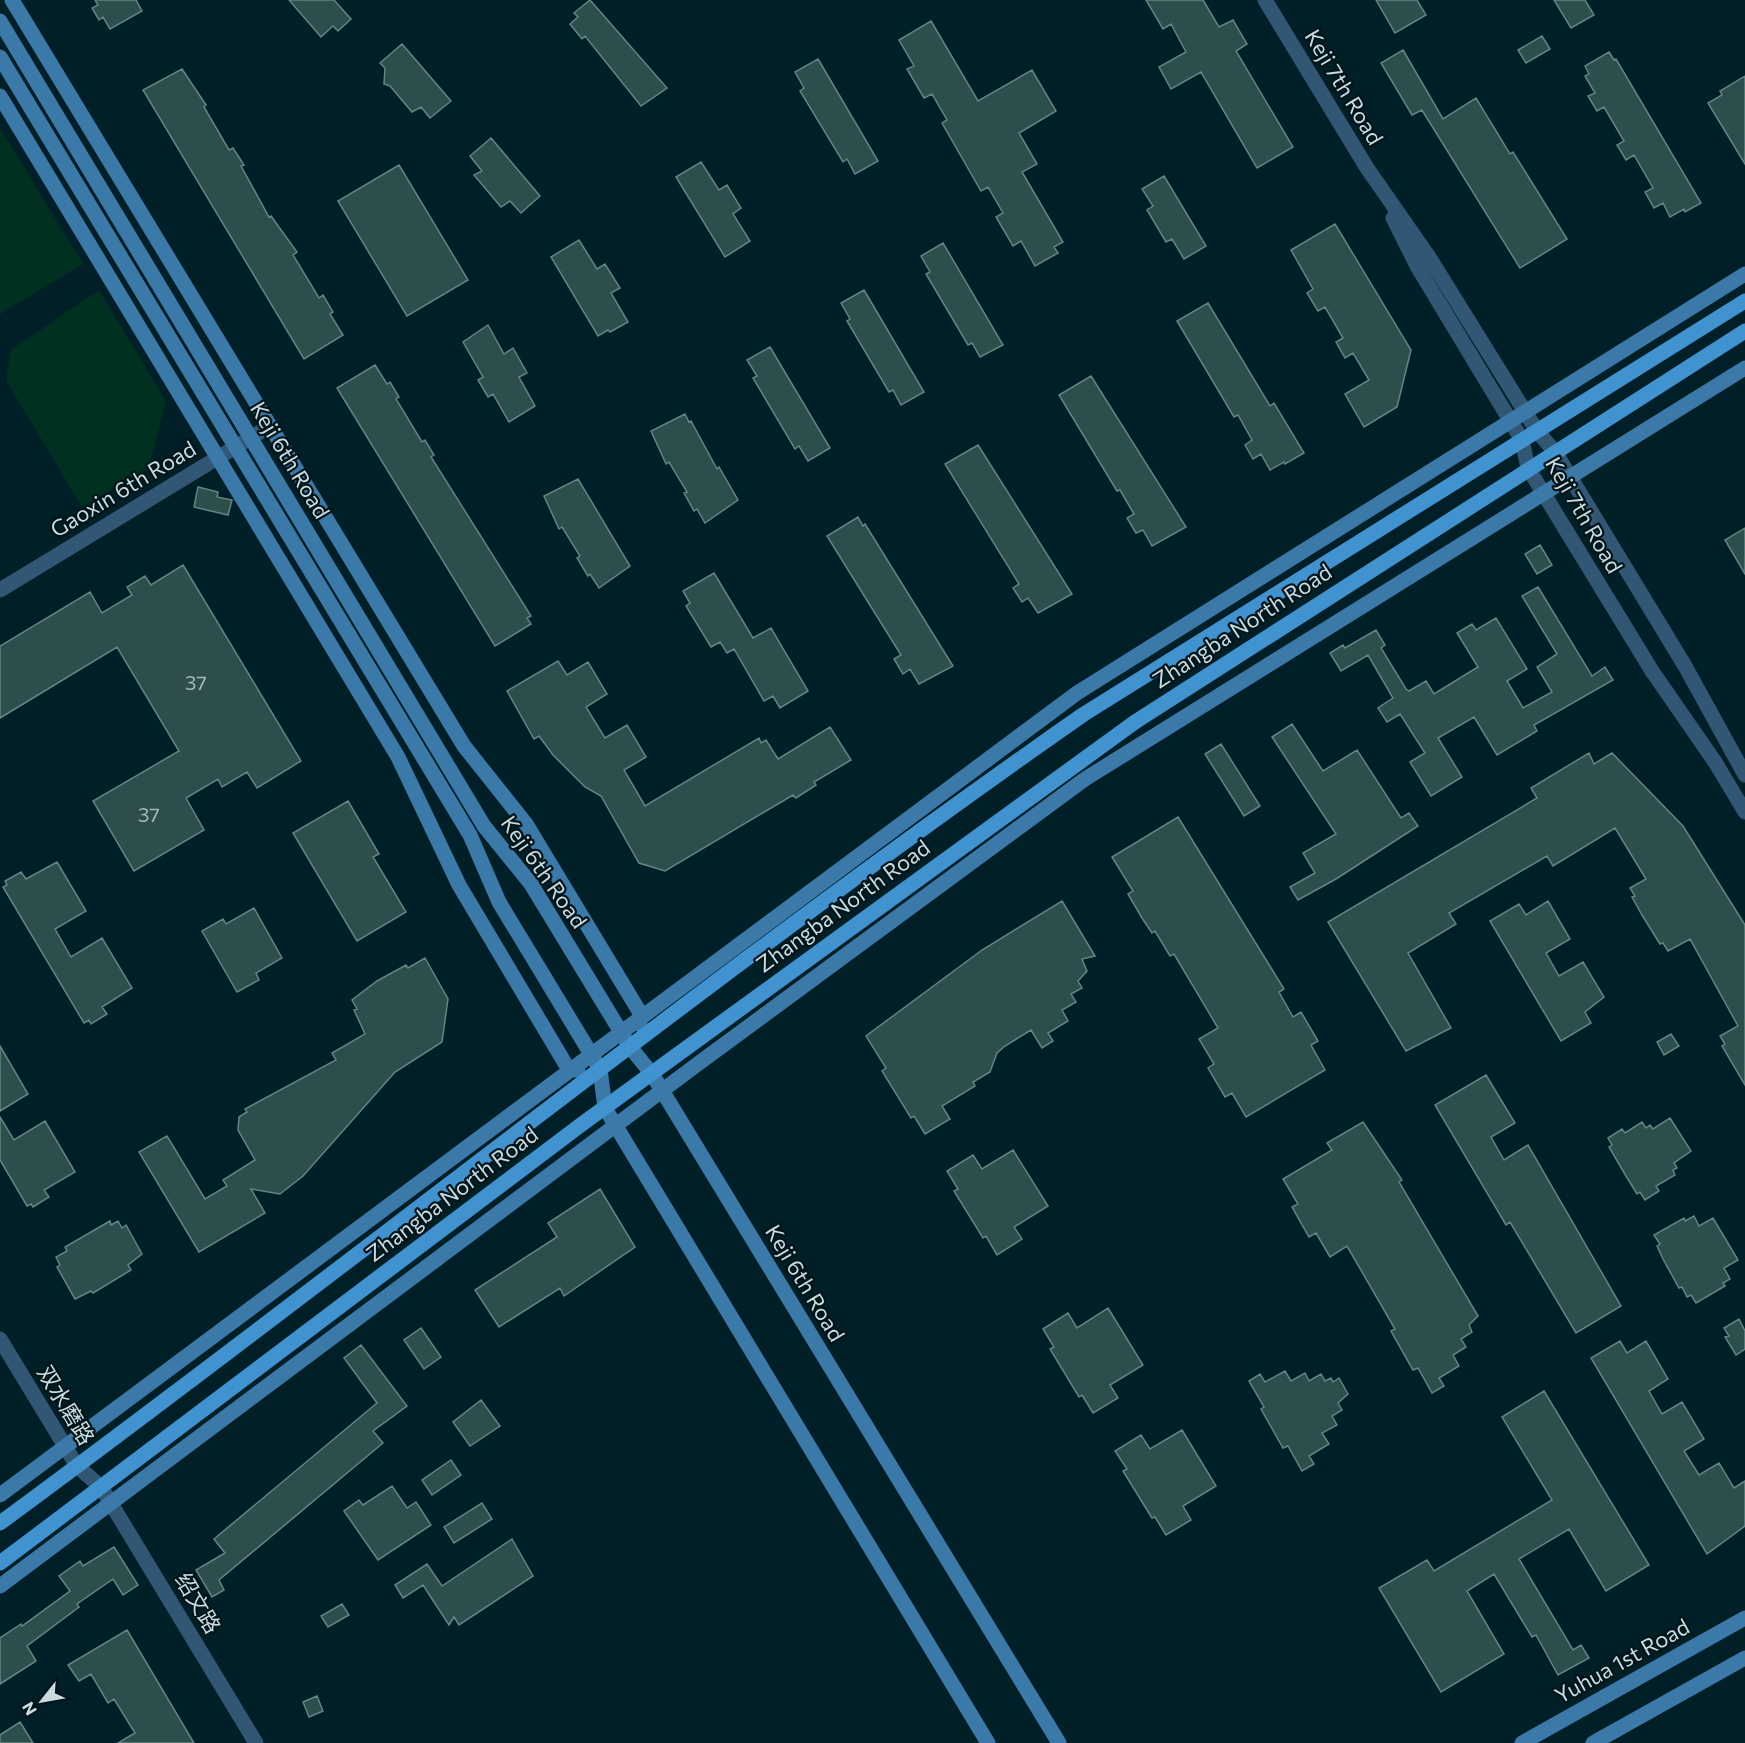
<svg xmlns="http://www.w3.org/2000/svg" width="1745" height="1743" font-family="Commissioner,'Noto Sans SC',sans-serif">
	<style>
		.green { fill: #00301f }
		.building { fill: #2d4e4c; stroke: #638583; stroke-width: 1.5 }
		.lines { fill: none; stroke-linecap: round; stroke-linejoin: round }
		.tertiary { stroke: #325774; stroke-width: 15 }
		.secondary { stroke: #3b79a8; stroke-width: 15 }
		.primary { stroke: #4193cf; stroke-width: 15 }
		.labels { text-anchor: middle; stroke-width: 4.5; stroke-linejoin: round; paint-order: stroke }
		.number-label { font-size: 20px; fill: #a3b8bb }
		.street-label { font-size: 22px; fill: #cadbe0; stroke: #01151b }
	</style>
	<rect width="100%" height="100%" fill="#011f27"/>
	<path class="green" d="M0,128L83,264L0,314Z
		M99,290L166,401L149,467L82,507L6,380L11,350Z"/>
	<path class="building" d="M95,0H136L142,11L110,29L103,17L99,20L92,8L98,5Z
		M289,0H334L351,19L338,31L333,26L321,37Z
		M590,0L667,88L641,106L585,36L582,39L570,24L578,17L574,13Z
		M1146,0H1203L1219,27L1233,20L1247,44L1236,51L1293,147L1257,168L1201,72L1171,89L1159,67L1186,52L1171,24L1163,29Z
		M1376,0H1417L1426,15L1395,33Z
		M1554,0H1585L1594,15L1571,28Z
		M931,21L978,101L1032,70L1056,111L1019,133L1037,164L1022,172L1063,242L1054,247L1058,253L1035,266L1021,241L1013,246L996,217L1003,213L988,187L981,191L942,123L947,120L932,94L924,98L907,69L914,66L899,40Z
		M1542,36L1550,49L1526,63L1518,50Z
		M402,44L451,101L430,118L421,107L412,112L390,86L384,84L385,68L380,63Z
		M1403,50L1443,119L1476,98L1510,154L1513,152L1567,239L1520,268L1422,110L1412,115L1381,63Z
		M1609,52L1614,60L1616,59L1701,203L1685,212L1684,209L1670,217L1663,203L1654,208L1645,192L1653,188L1634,155L1626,160L1617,145L1624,141L1604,107L1597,111L1588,96L1595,93L1585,76L1589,74L1585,66Z
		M818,59L878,161L855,174L847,159L843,162L800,91L804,88L795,72Z
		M182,69L206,105L204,107L229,150L233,148L244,165L241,166L269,217L271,216L297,252L293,255L319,298L323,295L333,312L330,314L343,335L304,359L143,90Z
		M1745,76V164L1708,103L1722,95L1720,91Z
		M491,138L540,196L521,213L510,201L501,207L474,175L482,171L470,156Z
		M701,162L719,190L727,185L741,208L733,214L750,241L725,257L676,177Z
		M399,165L468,280L407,316L338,201Z
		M1164,176L1206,246L1184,259L1172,239L1166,242L1147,210L1153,206L1142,189Z
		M1335,224L1411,350L1397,407L1364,427L1345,394L1369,380L1353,353L1345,358L1336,342L1343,338L1325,307L1318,311L1307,293L1313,289L1291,250Z
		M579,240L597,269L605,264L620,288L611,293L628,322L610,332L608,330L598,336L551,257Z
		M943,243L1003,345L980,357L972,343L968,345L926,274L930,272L921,256Z
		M864,290L924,392L901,405L893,390L889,392L847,321L850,319L841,303Z
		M1208,303L1270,406L1274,403L1304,453L1285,464L1284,462L1270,470L1261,454L1253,459L1245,445L1252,440L1238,415L1234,417L1177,321Z
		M488,325L504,354L513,348L527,373L519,377L535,406L509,422L493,394L488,397L478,380L483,377L463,342Z
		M770,347L830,448L808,461L799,446L795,449L753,378L757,376L747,360Z
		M375,365L387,384L390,382L399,397L396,399L422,442L425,440L434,455L431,457L531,616L527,618L531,624L495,646L337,388Z
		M1091,376L1186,527L1152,546L1143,530L1136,533L1127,518L1134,514L1120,490L1117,491L1059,395Z
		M685,414L689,422L691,421L717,469L719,467L738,500L705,523L697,509L694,511L684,493L687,492L669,462L666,464L651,431Z
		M978,445L1072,594L1038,613L1028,598L1022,602L1013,588L1019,584L945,464Z
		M578,479L630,566L599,588L590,574L588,576L577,558L580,556L562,527L559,529L544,496Z
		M198,487L218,492L217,497L232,500L228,515L194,507Z
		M858,517L863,526L865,524L953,666L919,684L910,669L903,674L894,659L901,655L827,536Z
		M1745,528V574L1725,540Z
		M1540,545L1552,565L1537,574L1525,554Z
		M183,565L301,761L257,788L247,772L222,787L218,779L186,798L204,830L134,871L93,801L179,751L117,647L0,718V646L90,592L102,613L132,595L127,587L145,576L151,585Z
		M714,573L753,638L771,628L808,691L780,708L773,696L764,701L734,649L727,653L720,642L711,647L686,606L690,603L683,591Z
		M1538,587L1592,676L1605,667L1613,680L1534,725L1537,731L1497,755L1474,717L1438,738L1462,777L1431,796L1410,762L1425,753L1400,714L1387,722L1378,708L1393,698L1368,655L1341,671L1330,653L1343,645L1345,648L1376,630L1385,645L1381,648L1406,689L1409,691L1426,681L1434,694L1478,667L1457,633L1472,624L1476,630L1496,618L1527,669L1507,681L1523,708L1552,692L1537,667L1557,654L1522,596Z
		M558,661L567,675L588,662L607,694L586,707L605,738L627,725L646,757L624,770L645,806L759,738L761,743L766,740L778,759L830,727L851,760L814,782L816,785L796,798L793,795L665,871L639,863L601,796L585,787L553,755L539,736L534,739L507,691Z
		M1292,724L1323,771L1357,750L1401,818L1409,813L1418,826L1336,879L1298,900L1290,887L1315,873L1303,853L1336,834L1272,737Z
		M1221,744L1260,806L1244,816L1205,754Z
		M1589,753L1594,764L1612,753L1683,826L1745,925V1085L1722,1046L1725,1044L1720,1036L1738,1026L1690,939L1668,951L1663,943L1660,944L1642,915L1632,897L1635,896L1630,888L1646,879L1615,828L1553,866L1547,856L1449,913L1456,924L1408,953L1451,1028L1406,1051L1328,922L1537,798L1531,788Z
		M348,801L379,854L373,857L406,912L357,941L293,833Z
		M1178,817L1284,989L1279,992L1293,1017L1301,1012L1318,1041L1311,1045L1325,1070L1246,1117L1232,1093L1225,1097L1208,1068L1214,1064L1199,1039L1218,1028L1174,954L1170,956L1155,931L1152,933L1142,918L1128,894L1133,891L1112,857Z
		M57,862L86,911L55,929L71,957L102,938L132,988L102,1007L107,1014L91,1024L89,1020L84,1023L3,887L7,885L5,881L21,872L26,879Z
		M1062,901L1095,956L1082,959L1087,971L1078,981L1082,988L1071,994L1076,1002L1062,1010L1068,1021L1048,1033L1053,1041L1042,1048L1031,1030L1005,1046L997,1053L990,1072L973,1082L975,1086L942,1106L950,1119L925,1134L914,1116L911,1118L882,1071L886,1068L866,1036L982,950Z
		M1548,901L1570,939L1546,953L1559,976L1583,962L1604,997L1585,1012L1591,1023L1561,1041L1490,921L1519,904L1526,915Z
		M254,908L282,958L256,973L259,980L237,992L202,931L223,919L226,924Z
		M425,958L448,999L442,1042L395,1072L303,1176L280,1194L251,1189L265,1213L199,1252L139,1152L167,1136L205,1199L227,1186L223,1180L255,1160L238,1130L239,1117L247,1112L245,1109L336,1060L332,1053L365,1034L354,1010L357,1009L352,1000L377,981L406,965L408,968Z
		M1671,1034L1679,1046L1664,1055L1657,1042Z
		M0,1046L28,1094L0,1111Z
		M1486,1075L1515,1123L1491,1137L1504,1160L1528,1145L1621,1306L1576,1333L1510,1222L1506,1225L1435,1105Z
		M0,1117L14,1140L45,1121L75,1172L44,1190L49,1197L33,1207L31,1204L27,1206L0,1160Z
		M1670,1118L1691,1151L1674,1163L1677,1168L1673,1170L1675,1175L1656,1186L1659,1191L1645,1200L1640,1192L1637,1194L1626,1176L1609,1147L1612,1145L1608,1138L1622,1129L1625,1133L1642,1122L1646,1128L1650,1125L1653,1129Z
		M1363,1122L1402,1180L1399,1182L1478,1316L1469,1325L1472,1332L1461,1339L1466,1347L1453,1355L1459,1366L1439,1378L1444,1386L1432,1393L1418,1368L1413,1370L1391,1331L1395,1329L1347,1246L1330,1257L1316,1233L1309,1237L1292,1207L1298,1204L1283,1179L1332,1150L1327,1143Z
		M1013,1150L1048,1206L1014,1227L1022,1239L997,1255L986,1236L983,1238L954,1191L958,1189L947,1171L973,1155L982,1169Z
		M600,1189L635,1247L564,1296L560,1288L499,1327L475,1290L557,1237L548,1223Z
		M1694,1216L1699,1226L1713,1218L1738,1260L1724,1268L1730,1279L1723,1283L1725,1286L1696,1303L1691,1295L1687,1297L1682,1287L1679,1288L1663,1259L1657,1246L1660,1244L1654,1235L1684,1218L1685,1221Z
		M110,1221L111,1225L118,1221L122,1228L126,1225L142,1254L128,1265L131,1270L93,1293L91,1291L75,1299L57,1267L60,1265L56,1257L67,1251L65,1247Z
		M1108,1308L1143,1365L1110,1385L1118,1398L1093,1413L1082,1395L1079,1397L1050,1349L1054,1347L1043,1329L1068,1313L1077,1328Z
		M1739,1319L1745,1331V1349L1736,1355L1725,1337L1729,1336L1724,1328Z
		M421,1328L441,1357L424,1369L404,1340Z
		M1620,1341L1627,1353L1646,1341L1668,1379L1649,1391L1662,1414L1682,1402L1704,1439L1684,1451L1699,1475L1719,1463L1734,1488L1745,1481V1526L1707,1554L1591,1358Z
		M361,1345L407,1406L373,1431L383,1443L219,1580L224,1590L212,1597L196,1570L225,1553L214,1539L377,1403L344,1358Z
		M1285,1371L1291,1381L1305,1373L1309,1381L1321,1374L1325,1381L1331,1378L1333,1382L1339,1378L1348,1394L1338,1403L1342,1410L1332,1416L1337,1425L1322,1433L1329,1444L1309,1456L1314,1464L1302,1471L1288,1446L1283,1448L1261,1409L1264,1407L1249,1381L1260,1374L1265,1382Z
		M1544,1391L1649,1565L1606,1591L1569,1529L1519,1559L1573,1650L1581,1645L1589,1658L1558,1675L1536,1635L1532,1637L1494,1574L1467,1591L1504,1654L1441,1692L1379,1588L1427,1560L1434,1571L1552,1500L1502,1417Z
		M481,1400L500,1426L470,1446L453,1422Z
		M1182,1430L1216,1486L1183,1506L1191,1520L1166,1535L1155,1517L1152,1518L1123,1471L1127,1469L1115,1451L1141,1435L1150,1449Z
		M451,1460L461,1475L432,1495L422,1480Z
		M392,1486L407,1508L416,1502L431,1525L378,1560L344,1511L359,1500L363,1505Z
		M482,1503L492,1519L454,1543L444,1527Z
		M512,1539L533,1576L459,1625L454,1617L449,1625L423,1585L403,1598L395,1585L427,1564L442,1586Z
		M114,1547L138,1585L123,1595L113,1579L77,1604L79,1607L27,1646L36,1661L0,1684V1638L21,1624L22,1626L70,1591L59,1576L80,1561L83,1566Z
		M342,1604L349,1615L328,1627L321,1616Z
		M127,1630L194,1743H118L135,1733L114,1699L108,1703L91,1674L79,1681L68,1665Z
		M317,1696L323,1711L309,1717L303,1702Z
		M20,1722L33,1743H0V1735Z"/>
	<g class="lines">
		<path class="tertiary" d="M1265,0L1367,168L1429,257L1537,431L1555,452L1685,666L1745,775
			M1393,218L1417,266L1522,440L1528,468L1652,671L1715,762L1745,812
			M0,590L270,426
			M0,1339L77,1466L101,1487L256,1743"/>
		<path class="secondary" d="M12,0L464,746L526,824L642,1016L639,1024
			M0,21L484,826L531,884L630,1047L652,1074L1059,1743
			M0,57L470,835L499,902L600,1069L605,1108L988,1743
			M0,96L398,757L459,885L569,1070H578
			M0,1495L1077,693L1745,274
			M0,1586L699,1063L1085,779L1745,368
			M1522,1743L1745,1618
			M1593,1743L1745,1658"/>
		<path class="primary" d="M0,1523C363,1256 714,972 1084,714L1745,301
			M0,1563L582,1124L1135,722L1745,331"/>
	</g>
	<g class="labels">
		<g class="number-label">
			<text x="196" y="690">37</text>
			<text x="149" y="822">37</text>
		</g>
		<g class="street-label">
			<text transform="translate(1344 87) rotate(59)" y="8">Keji 7th Road</text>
			<text transform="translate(290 460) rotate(59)" y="8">Keji 6th Road</text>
			<text transform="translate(123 489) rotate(-31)" y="8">Gaoxin 6th Road</text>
			<text transform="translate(1584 515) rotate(60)" y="8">Keji 7th Road</text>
			<text transform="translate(1242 626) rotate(-33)" y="8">Zhangba North Road</text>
			<text transform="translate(544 872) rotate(55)" y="8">Keji 6th Road</text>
			<text transform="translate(843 906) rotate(-36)" y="8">Zhangba North Road</text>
			<text transform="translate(452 1194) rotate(-37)" y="8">Zhangba North Road</text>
			<text transform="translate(805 1283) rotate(59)" y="8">Keji 6th Road</text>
			<text transform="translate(66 1405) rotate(59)" y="8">双水磨路</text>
			<text transform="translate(198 1603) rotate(59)" y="8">绍文路</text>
			<text transform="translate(1622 1661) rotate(-29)" y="8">Yuhua 1st Road</text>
		</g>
	</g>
	<g transform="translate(42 1701) rotate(239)" stroke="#01151b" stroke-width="4.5" paint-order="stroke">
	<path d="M0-4.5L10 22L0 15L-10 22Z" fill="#cadbe0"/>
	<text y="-9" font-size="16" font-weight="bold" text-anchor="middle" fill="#cadbe0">N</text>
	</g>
</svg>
